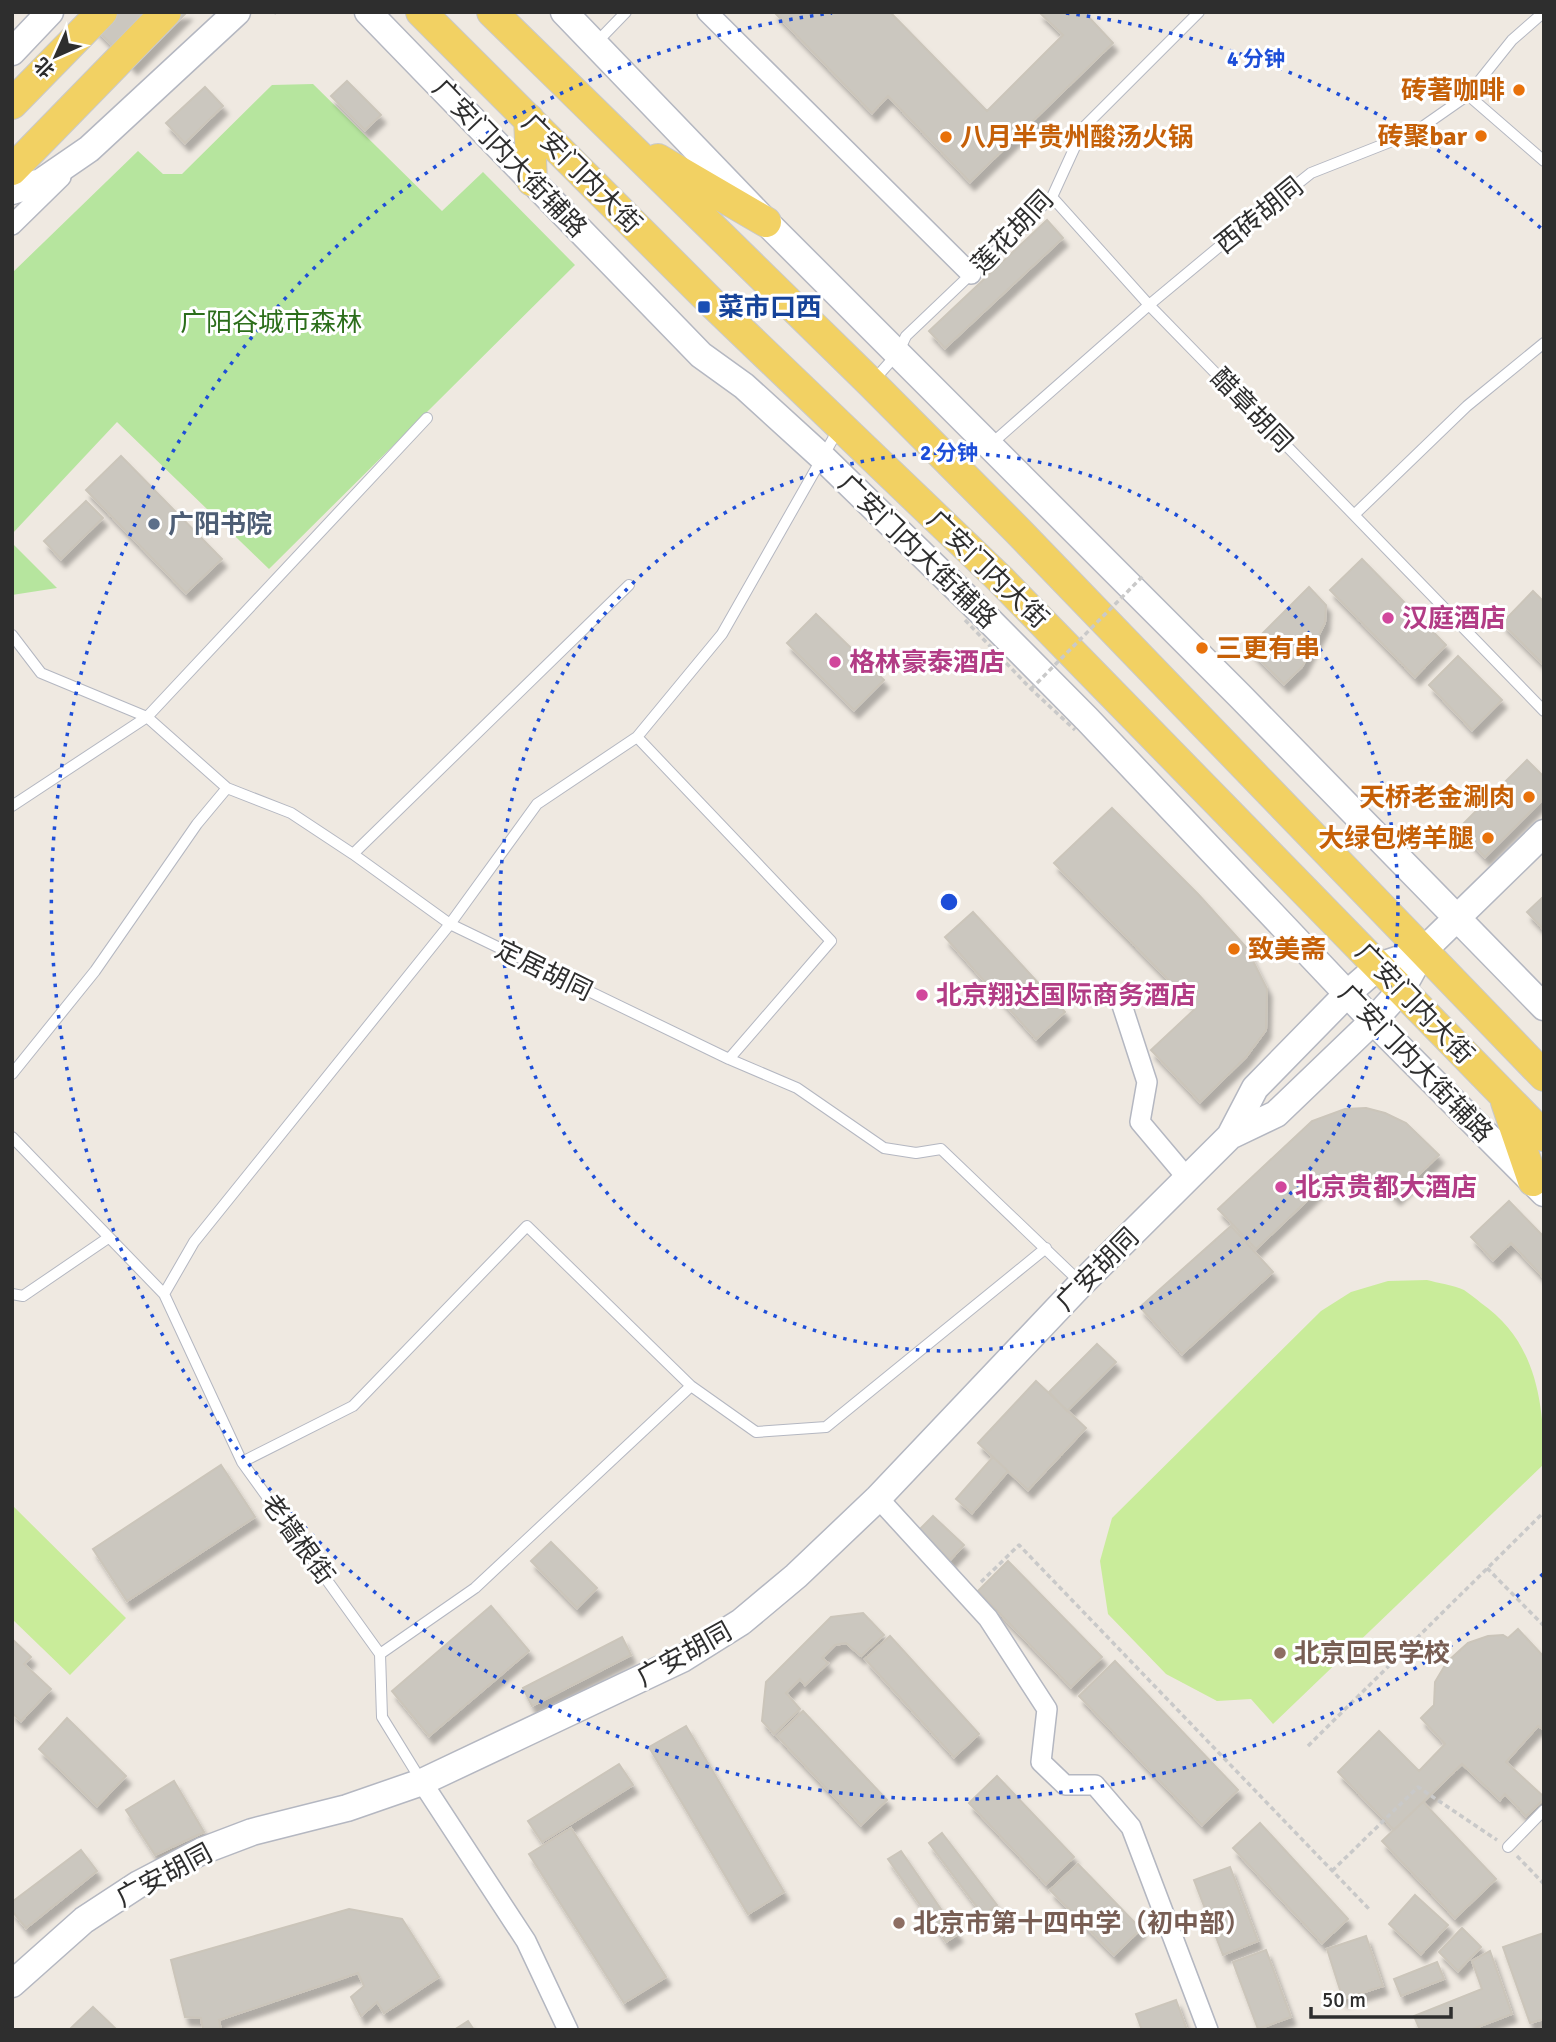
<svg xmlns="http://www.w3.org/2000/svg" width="1556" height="2042" font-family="Signika,'Noto Sans SC',sans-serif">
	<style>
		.green { fill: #b6e59e }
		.pitch { fill: #c9ec9a }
		.building { fill: #cbc7bf; stroke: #cbc5ba; stroke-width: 2; filter: url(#shadow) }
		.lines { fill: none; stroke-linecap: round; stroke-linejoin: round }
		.lane-casing { stroke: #b4b7c1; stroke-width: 12 }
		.street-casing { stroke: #b4b7c1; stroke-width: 22 }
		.secondary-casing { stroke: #b4b7c1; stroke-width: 29 }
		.primary-casing { stroke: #c9c9c9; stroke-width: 32 }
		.path { stroke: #c9c9c9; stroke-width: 3.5; stroke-dasharray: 5 3.5; stroke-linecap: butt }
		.lane { stroke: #fff; stroke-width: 10 }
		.street { stroke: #fff; stroke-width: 19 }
		.secondary { stroke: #fff; stroke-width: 26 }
		.primary { stroke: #f2d163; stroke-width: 30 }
		.path-bridge { stroke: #c9c9c9; stroke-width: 3.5; stroke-dasharray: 5 3.5; stroke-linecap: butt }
		.ring { fill: none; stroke: #1d4ed8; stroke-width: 3.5; stroke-dasharray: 3.5 7 }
		.food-dot { fill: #e8710a; stroke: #fff; stroke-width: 2.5 }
		.transit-dot { fill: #1a4fb4; stroke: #fff; stroke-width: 2.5 }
		.service-dot { fill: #5c6f8a; stroke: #fff; stroke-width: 2.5 }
		.hotel-dot { fill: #d1479c; stroke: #fff; stroke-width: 2.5 }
		.education-dot { fill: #8d6e63; stroke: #fff; stroke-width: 2.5 }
		.labels { text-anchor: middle; stroke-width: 6; stroke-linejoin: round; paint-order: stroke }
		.food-label { font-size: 26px; font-weight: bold; fill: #c56008; stroke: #fff; text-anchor: end }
		.street-label { font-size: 26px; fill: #2e2e2e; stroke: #fff }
		.transit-label { font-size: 26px; font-weight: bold; fill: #164399; stroke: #fff; text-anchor: start }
		.park-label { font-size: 26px; fill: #2c6e1b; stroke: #fff }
		.service-label { font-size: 26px; font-weight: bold; fill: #4e5e75; stroke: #fff; text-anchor: start }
		.hotel-label { font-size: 26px; font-weight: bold; fill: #b23c85; stroke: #fff; text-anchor: start }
		.education-label { font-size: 26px; font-weight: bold; fill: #785e54; stroke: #fff; text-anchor: start }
		.centre { fill: #1d4ed8; stroke: #fff; stroke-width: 3.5 }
		.ring-label { font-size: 21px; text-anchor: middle; font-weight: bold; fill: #1d4ed8; stroke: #fff; stroke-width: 6; stroke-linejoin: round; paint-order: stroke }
	</style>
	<defs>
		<filter id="shadow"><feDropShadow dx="4.5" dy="8" stdDeviation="2" flood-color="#0004"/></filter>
	</defs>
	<rect width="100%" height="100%" fill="#efe9e1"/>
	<path class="green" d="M313,84L442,211L483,172L575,265L269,569L117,422L12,534V273L138,151L163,174H182L272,85Z
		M12,543L57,588L12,595Z"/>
	<path class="pitch" d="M1427,1280C1438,1283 1453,1285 1464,1290C1470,1294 1476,1299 1481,1303C1536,1341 1544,1402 1544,1464L1273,1724L1251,1699L1217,1701L1166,1674L1108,1614L1100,1561L1112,1518L1321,1311L1351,1292L1388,1281Z
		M12,1505L126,1618L70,1675L12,1619Z"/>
	<path class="building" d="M87,12H187L133,66L83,16Z
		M774,12H890L987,111L1063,35L1039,12H1084L1113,43L970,182L888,96L872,113Z
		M347,81L381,115L365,130L331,96Z
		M205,87L223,106L185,143L166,123Z
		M1047,220L1063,238L945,348L929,331Z
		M121,456L222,559L186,593L86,490Z
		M86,501L103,518L61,559L44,541Z
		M1362,559L1446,645L1415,677L1330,590Z
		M1309,587L1326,605L1325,623L1302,667L1284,684L1248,648Z
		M1533,591L1544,602V665L1502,623Z
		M816,614L884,680L854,710L787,643Z
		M1458,656L1502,700L1472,730L1429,685Z
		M1527,760L1544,777V798L1485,857L1458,829Z
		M1112,808L1198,894L1246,947L1267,989L1266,1030L1246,1057L1200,1102L1151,1050L1196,1008L1054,863Z
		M1544,896V930L1527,912Z
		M973,912L1065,1012L1036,1039L945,937Z
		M1366,1108L1385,1113L1406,1123L1439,1155L1396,1197L1377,1178L1335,1174L1256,1249L1218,1209L1312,1121L1345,1109Z
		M1509,1201L1544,1237V1278L1511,1243L1493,1260L1471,1237Z
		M1231,1226L1273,1272L1182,1354L1140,1307Z
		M1097,1344L1116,1362L1067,1411L1049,1392Z
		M1036,1381L1086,1428L1028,1490L978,1443Z
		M993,1457L1008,1471L972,1513L956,1499Z
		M221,1465L255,1517L127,1601L93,1549Z
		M933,1516L964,1545L950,1560L919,1530Z
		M551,1542L597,1588L577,1608L531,1561Z
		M1008,1561L1102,1657L1071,1687L978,1591Z
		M491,1606L529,1651L429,1736L392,1691Z
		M863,1613L884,1635L861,1656L846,1643L835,1645L822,1658L828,1663L805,1685L800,1679L786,1693L800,1709L774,1734L762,1721L766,1682L831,1617Z
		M1518,1629L1544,1657V1730L1538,1726L1506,1762L1544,1797V1799L1526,1816L1505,1794L1500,1800L1462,1764L1394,1830L1338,1772L1379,1731L1419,1771L1445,1744L1421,1718L1434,1705L1435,1682L1447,1662L1468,1643L1488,1636L1503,1635L1508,1638Z
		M890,1636L979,1734L954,1757L865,1659Z
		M622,1637L631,1655L532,1706L523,1688Z
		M12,1639L31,1657L24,1664L51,1689L21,1721L12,1713Z
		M1115,1661L1238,1790L1202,1825L1079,1696Z
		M803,1711L887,1800L861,1825L777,1736Z
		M67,1718L126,1776L97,1806L39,1749Z
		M686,1726L784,1892L748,1914L649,1747Z
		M619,1764L633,1785L542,1842L528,1821Z
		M997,1776L1074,1857L1046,1884L969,1803Z
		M174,1781L204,1832L155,1855L126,1810Z
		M1423,1802L1496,1879L1455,1918L1382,1841Z
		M1260,1823L1348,1919L1322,1943L1233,1848Z
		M571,1828L666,1977L624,2003L529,1854Z
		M942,1833L997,1905L983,1915L929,1843Z
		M81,1850L97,1871L26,1928L12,1911V1902Z
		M901,1851L958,1934L946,1942L888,1859Z
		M1078,1864L1141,1929L1114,1955L1050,1890Z
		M1230,1867L1258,1941L1223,1955L1194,1880Z
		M1415,1895L1448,1925L1421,1954L1389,1924Z
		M349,1909L402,1919L439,1977L384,2013L377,2002L361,2016L351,1997L364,1986L358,1973L219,2020L221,2030H203L201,2018L185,2017L171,1960Z
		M1462,1928L1481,1947L1458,1971L1439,1952Z
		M1544,1933V2019L1530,2023L1503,1947Z
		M1366,1936L1383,1986L1343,1999L1327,1949Z
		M1266,1950L1291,2017L1258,2029L1233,1962Z
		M1490,1951L1512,2014L1470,2030H1420L1414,2016L1482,1989L1472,1961Z
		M1437,1962L1444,1979L1401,1996L1394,1979Z
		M1176,2000L1187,2030H1142L1136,2014Z
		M93,2007L117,2030H69Z
		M468,2021L474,2030H454Z"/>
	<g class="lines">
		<defs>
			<path id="lane" d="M595,44L626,12
				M1468,95L1544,161
				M1052,197L1149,305L1354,515L1467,406L1544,343
				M874,380L898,353L906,336L1052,197L1084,127L1199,12
				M990,445L1149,305L1232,236L1311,173L1415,132L1468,95L1512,40L1544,12
				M1354,515L1544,711
				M12,635L41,673L147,717L227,788L291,813L353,854L450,924L729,1059L797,1088L884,1148L916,1153L941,1149L1081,1283
				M637,737L831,941L729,1059
				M12,806L147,717L427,418
				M353,854L629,585
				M12,1074L95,971L197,824L227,788
				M12,1137L164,1294L194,1242L450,924L537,804L637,737L722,634L838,430
				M12,1294L23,1296L108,1238
				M164,1294L242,1462L380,1654L382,1717L422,1782
				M242,1462L353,1406L527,1226L691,1386L756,1432L826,1427L1046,1248
				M380,1654L475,1588L691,1386
				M1508,1847L1544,1810"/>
			<path id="street" d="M707,12L971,274
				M12,225L61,177
				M1121,1002L1147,1082L1140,1122L1188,1179
				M878,1498L988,1618L1047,1709L1041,1762L1065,1785H1095L1131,1827L1208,2030
				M422,1782L526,1941L568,2030"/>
			<path id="secondary" d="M368,12L701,355L744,386L822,457L977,608L1087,719L1373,1021L1544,1193
				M564,12L766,222L1239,695L1544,1007
				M12,52L50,12
				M12,191L41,182L89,149L237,12
				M1230,1136L1276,1114L1373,1021L1402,989L1423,951L1544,833
				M12,1984L84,1920L139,1884L202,1851L252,1832L347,1808L422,1782L682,1659L741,1622L796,1576L878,1498L1081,1284L1230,1136L1255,1088L1348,993L1379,966L1423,951"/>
			<path id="primary" d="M421,12L710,301L1000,579L1544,1136
				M492,12L871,383L1018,531L1544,1076
				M12,104L102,12
				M529,119L532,181
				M658,159L766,222
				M12,170L166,12
				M1506,1102L1533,1181"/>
		</defs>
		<use href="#lane" class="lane-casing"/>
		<use href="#street" class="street-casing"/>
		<use href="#secondary" class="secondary-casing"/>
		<use href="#primary" class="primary-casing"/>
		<path class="path" d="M274,14L275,12
			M1487,1568L1544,1626
			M981,1582L1019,1545L1369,1909
			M1308,1746L1544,1512
			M1517,1856L1544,1884
			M1332,1871L1418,1787L1497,1840"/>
		<use href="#lane" class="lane"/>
		<use href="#street" class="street"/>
		<use href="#secondary" class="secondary"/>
		<use href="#primary" class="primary"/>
		<path class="path-bridge" d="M965,620L1031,689L1075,730
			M1031,689L1143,576"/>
	</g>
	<g class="ring">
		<circle cx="949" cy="902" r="449"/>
		<path d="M1543 1574A897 897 0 1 1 832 13M1066 13A897 897 0 0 1 1543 230"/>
	</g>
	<g class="food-dot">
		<circle cx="1519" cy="90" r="7"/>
		<circle cx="1481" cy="136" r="7"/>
		<circle cx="946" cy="137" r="7"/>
		<circle cx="1202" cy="648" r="7"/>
		<circle cx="1529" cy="797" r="7"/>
		<circle cx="1488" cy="838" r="7"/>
		<circle cx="1234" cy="949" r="7"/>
	</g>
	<rect class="transit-dot" x="697" y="300" width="14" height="14" rx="3.5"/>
	<circle class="service-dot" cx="154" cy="524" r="7"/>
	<g class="hotel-dot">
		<circle cx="1388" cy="618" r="7"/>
		<circle cx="835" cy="662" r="7"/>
		<circle cx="922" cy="995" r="7"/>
		<circle cx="1281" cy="1187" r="7"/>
	</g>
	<g class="education-dot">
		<circle cx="1280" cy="1653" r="7"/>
		<circle cx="899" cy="1923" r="7"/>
	</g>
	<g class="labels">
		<g class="food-label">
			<text x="1505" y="99">砖著咖啡</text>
			<text x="1467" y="145">砖聚bar</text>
			<text x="960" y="146" text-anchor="start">八月半贵州酸汤火锅</text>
			<text x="1216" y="657" text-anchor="start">三更有串</text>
			<text x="1515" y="806">天桥老金涮肉</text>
			<text x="1474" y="847">大绿包烤羊腿</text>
			<text x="1248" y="958" text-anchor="start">致美斋</text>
		</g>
		<g class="street-label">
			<text transform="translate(510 158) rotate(46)" y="9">广安门内大街辅路</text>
			<text transform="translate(582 173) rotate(45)" y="9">广安门内大街</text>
			<text transform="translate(1259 215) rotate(-39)" y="9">西砖胡同</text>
			<text transform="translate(1012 232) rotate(-46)" y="9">莲花胡同</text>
			<text transform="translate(1252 410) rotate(46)" y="9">醋章胡同</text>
			<text transform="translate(918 551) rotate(44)" y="9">广安门内大街辅路</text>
			<text transform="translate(988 569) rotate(44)" y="9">广安门内大街</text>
			<text transform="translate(544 970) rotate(26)" y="9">定居胡同</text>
			<text transform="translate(1415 1003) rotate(46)" y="9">广安门内大街</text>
			<text transform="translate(1416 1063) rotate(46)" y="9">广安门内大街辅路</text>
			<text transform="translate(1097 1269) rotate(-45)" y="9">广安胡同</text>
			<text transform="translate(298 1539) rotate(54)" y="9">老墙根街</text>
			<text transform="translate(684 1654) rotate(-29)" y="9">广安胡同</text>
			<text transform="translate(164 1875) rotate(-28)" y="9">广安胡同</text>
		</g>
		<g class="transit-label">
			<text x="718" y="316">菜市口西</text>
		</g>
		<g class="park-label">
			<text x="271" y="331">广阳谷城市森林</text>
		</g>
		<g class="service-label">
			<text x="168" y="533">广阳书院</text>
		</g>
		<g class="hotel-label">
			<text x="1402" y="627">汉庭酒店</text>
			<text x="849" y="671">格林豪泰酒店</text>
			<text x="936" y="1004">北京翔达国际商务酒店</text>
			<text x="1295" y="1196">北京贵都大酒店</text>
		</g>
		<g class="education-label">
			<text x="1294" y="1662">北京回民学校</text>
			<text x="913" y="1932">北京市第十四中学（初中部）</text>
		</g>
	</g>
	<circle cx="949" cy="902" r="10" class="centre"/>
	<g class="ring-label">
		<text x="1256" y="66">4 分钟</text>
		<text x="949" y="460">2 分钟</text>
	</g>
	<rect width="1556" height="2042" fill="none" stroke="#2e2e2e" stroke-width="28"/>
	<g transform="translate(56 56) rotate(225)" stroke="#ffffff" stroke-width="5" paint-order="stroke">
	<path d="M0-5L12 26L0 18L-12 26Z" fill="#2e2e2e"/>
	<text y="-10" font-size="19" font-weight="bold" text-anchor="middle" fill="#2e2e2e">北</text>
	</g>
	<path d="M1311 2007v10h140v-10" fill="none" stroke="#2e2e2e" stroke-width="3.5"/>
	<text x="1322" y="2007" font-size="21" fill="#2e2e2e" stroke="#ffffff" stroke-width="5" paint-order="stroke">50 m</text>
</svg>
